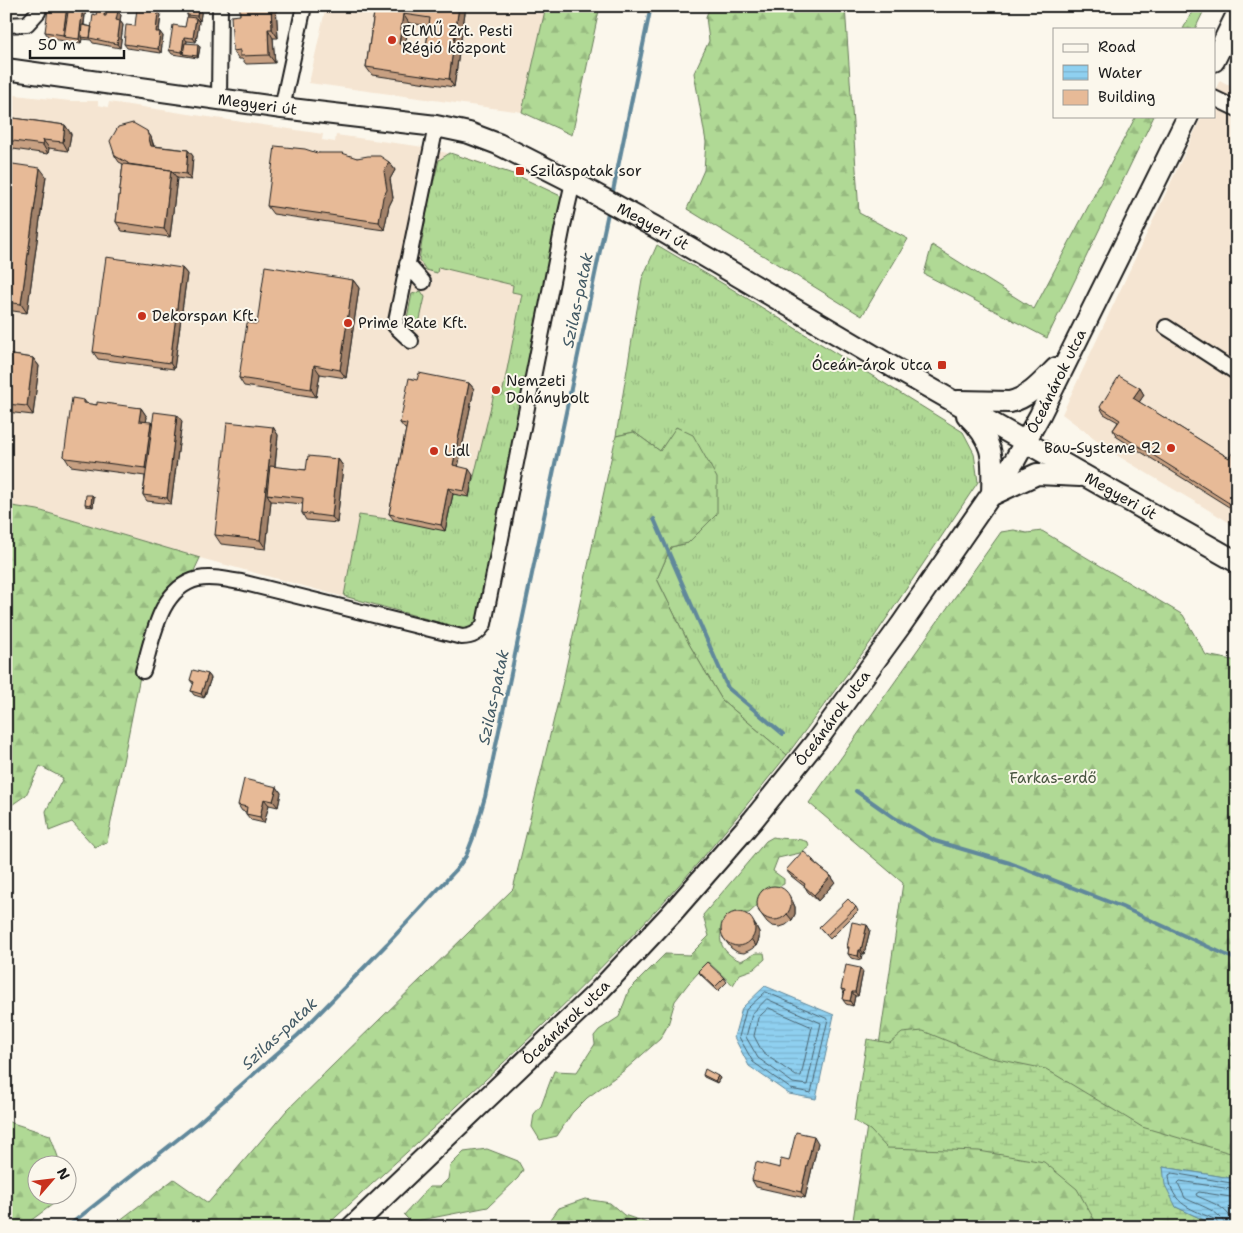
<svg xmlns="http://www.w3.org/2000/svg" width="1243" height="1233" font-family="'Shantell Sans',sans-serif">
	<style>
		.built { fill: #f5e5d2 }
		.grass { fill: url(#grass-tufts); stroke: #667a58 }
		.forest { fill: url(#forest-firs); stroke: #667a58 }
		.wetland { fill: url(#wetland-marsh); stroke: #667a58 }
		.water { fill: url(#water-rules); stroke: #61889b }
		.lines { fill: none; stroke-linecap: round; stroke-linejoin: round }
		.shore { stroke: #4a6471; stroke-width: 1 }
		.stream { stroke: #61889b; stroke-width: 4 }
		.street-casing { stroke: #1c1c1c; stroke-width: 18 }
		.secondary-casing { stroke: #1c1c1c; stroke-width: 24 }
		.street { stroke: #fbf7ec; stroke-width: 14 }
		.secondary { stroke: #fbf7ec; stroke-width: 20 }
		.wall { fill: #c7a082; stroke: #1c1c1c; fill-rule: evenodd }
		.shaded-wall { fill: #a2826a; stroke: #1c1c1c }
		.building { fill: #e7ba97; stroke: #1c1c1c; fill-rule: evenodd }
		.poi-dot { fill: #c8321e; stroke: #fbf7ec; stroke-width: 2 }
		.labels { text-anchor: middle; stroke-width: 4; stroke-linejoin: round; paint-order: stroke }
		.poi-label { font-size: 15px; fill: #1c1c1c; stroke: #fbf7ec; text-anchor: start }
		.street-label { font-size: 15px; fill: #1c1c1c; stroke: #fbf7ec }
		.park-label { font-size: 15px; fill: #485540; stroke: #fbf7ec }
		.water-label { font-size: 16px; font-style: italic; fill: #445b66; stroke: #fbf7ec }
	</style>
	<defs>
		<pattern id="grass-tufts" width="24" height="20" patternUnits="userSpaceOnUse" patternTransform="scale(1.25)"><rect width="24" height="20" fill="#b0d995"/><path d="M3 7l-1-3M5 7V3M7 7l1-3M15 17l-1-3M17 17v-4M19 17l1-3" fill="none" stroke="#97ba80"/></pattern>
		<pattern id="forest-firs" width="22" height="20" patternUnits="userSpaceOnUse" patternTransform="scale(1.25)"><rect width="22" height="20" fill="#b0d995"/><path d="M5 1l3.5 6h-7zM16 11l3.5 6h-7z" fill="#97ba80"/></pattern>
		<pattern id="wetland-marsh" width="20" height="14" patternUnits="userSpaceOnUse" patternTransform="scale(1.25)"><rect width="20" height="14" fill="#b0d995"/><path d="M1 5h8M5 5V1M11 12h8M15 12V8" fill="none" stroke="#97ba80"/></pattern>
		<pattern id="water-rules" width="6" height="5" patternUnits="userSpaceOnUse" patternTransform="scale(1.25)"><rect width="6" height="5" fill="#8fd0f0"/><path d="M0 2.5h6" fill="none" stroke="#7bb2cd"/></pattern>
	</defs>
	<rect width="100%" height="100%" fill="#fbf7ec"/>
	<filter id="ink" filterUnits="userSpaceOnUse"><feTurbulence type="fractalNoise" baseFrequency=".02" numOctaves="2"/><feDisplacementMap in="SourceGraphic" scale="10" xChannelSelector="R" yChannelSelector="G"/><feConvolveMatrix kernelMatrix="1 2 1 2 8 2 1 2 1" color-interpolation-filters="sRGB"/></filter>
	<g filter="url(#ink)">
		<path class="built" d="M326,6H546L522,112L309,83Z
			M1220,80L1237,90V527L1118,456L1062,414L1202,116H1214V92Z
			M6,94L70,101H98V105L108,107L109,102L323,134L322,140L335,142L336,135L417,146L468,158L516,175L565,198L471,627L463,629L200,558L38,510L6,505Z"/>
		<path class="grass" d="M450,153L516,175L565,198L478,621L471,627L463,629L344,596L359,515L394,520L453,494L469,497L494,394L502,395L522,294L512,292L513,285L438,267L437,273L426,270L419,260L428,204L439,160Z
			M657,245L732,289L963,432L974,453L978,482L870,643L787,755L722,700L689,644L657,579L671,547L688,543L677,427L660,451L634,432L616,436L642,279Z
			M421,291L425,297L418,328L413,330L406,323L412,294Z"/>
		<path class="forest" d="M546,6H600L572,135L522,112Z
			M710,6H845L859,213L908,239L862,316L687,209L704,170L706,142L694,73L709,41L706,17Z
			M1195,6H1206L1195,29H1183Z
			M1136,116H1154L1047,338L924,274L932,245L1034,309Z
			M676,427L693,435L717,478V514L688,543L671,547L657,579L689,644L722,700L787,755C751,800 716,843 678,886C569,1007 445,1117 325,1227H111L174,1179L208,1203L287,1110L513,889L564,677L616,436L634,432L660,451Z
			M6,505L38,510L200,558L193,573L172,584L157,608L149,631L107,842L95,847L72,822L49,831L46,811L63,778L40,766L26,795L6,809Z
			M1014,530L1027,533L1042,531L1183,615L1206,655L1237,661V1227H852L903,883L809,803L1001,532Z
			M773,837C785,840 796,837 808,842L809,847L800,853L778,858L773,871L784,879V884L776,888L749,913L735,914C731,920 723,927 721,934C718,947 730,957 741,961L756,953H764L765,959L754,969L740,974L733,985L708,962L688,984L675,1001L668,1025L660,1039L626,1069L587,1098L572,1113L557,1136L540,1140L532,1127L534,1114L541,1106L554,1071L577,1072L595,1044L594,1036L599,1030L619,1017L629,990L665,954L690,955L709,936L703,915L766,841Z
			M6,1121L50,1135L61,1165L38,1166V1196H64L22,1227H6Z
			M487,1149L518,1161L523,1170L518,1178L488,1207L411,1222L404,1215L429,1187H440L448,1179L450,1166L464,1152Z
			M585,1199L610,1203L624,1215L659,1227H514L546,1226L559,1208Z"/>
		<path class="wetland" d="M923,1031L987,1057L1046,1069L1142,1127L1237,1155V1179L1163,1167L1176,1207L1217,1226L1222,1227H1102L1095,1221L1077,1189L1044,1162L979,1151L887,1148L870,1130L854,1121L867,1039L890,1043L902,1033Z"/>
		<path class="water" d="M765,986L834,1015L816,1099L789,1094L749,1066L734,1037L742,1008Z
			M1163,1167L1237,1179V1227L1217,1226L1176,1207L1165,1185Z"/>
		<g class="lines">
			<path class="shore" d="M766,992L828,1019L811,1093L791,1089L753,1062L739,1037L746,1010Z
				M767,999L821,1023L807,1085L793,1083L758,1058L746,1037L752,1014Z
				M769,1008L812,1027L801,1076H796L763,1053L754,1036L758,1018Z
				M1219,1227L1216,1220C1193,1209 1171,1206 1169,1175L1172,1173L1237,1184
				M1225,1227C1224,1211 1197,1205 1185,1198L1178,1183L1180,1181L1237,1190
				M1233,1227C1232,1208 1212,1203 1197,1196L1196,1194L1199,1192L1237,1198"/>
			<path class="stream" d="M612,196L651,6
				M654,519L728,688L783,734
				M856,791L893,817L935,841L1010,863L1122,907L1237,960
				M67,1227L197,1124L298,1035L387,944L456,870L466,856L473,838L485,797L609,208"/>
			<defs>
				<path id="street" d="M6,25L27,24L38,12L39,6
					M1214,98L1237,109
					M219,99L220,6
					M282,108L304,6
					M407,264L423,282
					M1166,327L1237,373
					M411,341L395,326L436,126
					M143,671C153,639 159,588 198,579C212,576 227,580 241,582L462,637C472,637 479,633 484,624L563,226L573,182"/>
				<g id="secondary">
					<path d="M1214,61L1237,14"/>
					<path id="s1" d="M6,69L282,108L436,126L469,133L498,144L573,182L655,227L893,367L1237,562"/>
					<path d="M958,401L1010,402C1030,397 1042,382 1056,368"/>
					<path d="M967,415C995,442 993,458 992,495"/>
					<path d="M994,494L1037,474L1080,476"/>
					<path id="s2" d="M352,1227L598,992L671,914L753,820L818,739L901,625L1015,460L1040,415L1188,116"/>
				</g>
			</defs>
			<use href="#street" class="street-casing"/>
			<use href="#secondary" class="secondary-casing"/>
			<use href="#street" class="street"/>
			<use href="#secondary" class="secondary"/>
		</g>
		<path class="wall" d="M188,6H201L202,7L200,21L197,20L199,22L196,42L187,41L186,43L200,47L198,58L172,54L169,50L185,27L188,17L187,15Z
			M240,6H276L278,38H273L275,63L246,64L242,59H239L233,51L240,15Z
			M375,6H466L454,87L372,75L366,67ZM409,23L429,26L426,48L405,45Z
			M86,7L84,25L92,27L96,15L107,9L118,12L121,15L120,21L123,25L120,48L93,43L91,40L82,39L81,43L50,39L45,32L51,9Z
			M161,15L159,32L163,36L161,53L127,48L124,44L135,26Z
			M6,117L65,125L71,134L68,151L49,148L48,154L6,148Z
			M147,131L151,137L154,146L188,150L193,156L191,180L177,178L170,237L122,231L116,222L123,164L119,162L115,156Z
			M317,153L389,162L395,170L390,179L393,198L389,206L384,230L273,214L267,206Z
			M6,163L46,176L27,313L6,310Z
			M182,268L187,274L174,369L98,359L93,352Z
			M353,280L359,288L346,378L320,374L316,397L244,386L239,378L257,324Z
			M6,354L33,358L39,366L33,415L6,412Z
			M417,380L469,383L474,389L458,467L473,475L469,497L453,494L445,531L394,520L389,514L406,429H405L400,423Z
			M1140,388L1144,395L1139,402L1229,458L1237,446V512L1117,437L1113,430L1118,422L1104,414L1100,407Z
			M84,400L87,404L141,408L147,417L146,422L152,424L182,421L171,504L147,501L143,495L145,476L71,466L69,464L64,456Z
			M273,427L278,435L275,467L306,470L338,459L343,466L337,523L306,520L302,513L303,504L271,501L266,549L221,544L215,535Z
			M92,495L94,497L93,507L86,506L85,504Z
			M208,674L211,678L204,698L194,695L191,691L194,685L190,680Z
			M277,787L281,793L278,807L269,805L264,823L251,820L246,814V812L242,811L238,805Z
			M813,860L817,865L831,876L835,882L818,901L808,892L805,887L791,876L786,870Z
			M792,900L795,907V914L792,920L786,925L780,927L772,926L767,922L758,910Z
			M856,907L858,911L830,939L819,927Z
			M867,925L870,930L864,954H862L861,960L851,958L848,954L849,950L847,947Z
			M756,926L759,932V939L756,946L750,950L744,953L737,952L731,948L722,936Z
			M860,968L863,972L858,996H855L853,1006L846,1004L843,1000L844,993L841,989Z
			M698,971L724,978L727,982L718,991L701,975Z
			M703,1075L718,1076L720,1078L717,1083L704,1077Z
			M818,1143L805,1198L756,1187L752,1180L780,1168Z"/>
		<path class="shaded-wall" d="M67,6H72L64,37L63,35Z
			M83,6L86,7L82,37H81L82,39L81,43L79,39Z
			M105,6L108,10L107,20L104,16Z
			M116,6H119L118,12L121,15L119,25L116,20L115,10Z
			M198,6H201L202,7L200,21L197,16Z
			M271,6H276L278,38L272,29Z
			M459,6H466L454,87L449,79Z
			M158,11L161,15L158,36L156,32Z
			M403,14L409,23L404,52L399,44Z
			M196,18L199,22L196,42L193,38Z
			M120,21L123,25L120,48L117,44Z
			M268,29L273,38L275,63L269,55Z
			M160,32L163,36L161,53L158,49Z
			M184,37L187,41L185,54H183L182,52Z
			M198,44L200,47L198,58L197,56Z
			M65,125L71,134L68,151L63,142Z
			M147,131L151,137L155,152L151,146Z
			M43,140L49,148L48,154L43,145Z
			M188,150L193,156L191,180L186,174Z
			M389,162L395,170L390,179L393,198L389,206L384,230L379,222L384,171Z
			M40,168L46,176L27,313L21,304Z
			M171,170L177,178L170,237L164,229Z
			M182,268L187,274L174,369L170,363Z
			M353,280L359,288L346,378L340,370Z
			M33,358L39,366L33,415L27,406Z
			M314,365L320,374L316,397L311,389Z
			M469,383L474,389L457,472L453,465Z
			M1140,388L1144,395L1138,404L1133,398Z
			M141,408L147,417L145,429L139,421Z
			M177,415L182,421L171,504L167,498Z
			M151,422L156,431L151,477L145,468Z
			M273,427L278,435L272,495L267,494L271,501L266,549L260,540Z
			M338,459L343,466L337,523L332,517Z
			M469,469L473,475L469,497L464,491Z
			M448,488L453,494L445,531L441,525Z
			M92,495L94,497L93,507L91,505Z
			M208,674L211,678L204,698L201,694Z
			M277,787L281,793L278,807L273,801Z
			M264,799L269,805L264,823L260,817Z
			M831,876L835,882L818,901L814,895Z
			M788,894L792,900L795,907V914L792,920L787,914Z
			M752,920L756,926L759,932V939L756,946L751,939Z
			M867,925L870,930L864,954L861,950Z
			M859,950L862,954L861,960L858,956Z
			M860,968L863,972L858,996L855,992Z
			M852,992L855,996L853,1006L850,1001Z
			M718,1076L720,1078L717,1083L715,1081Z
			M814,1136L818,1143L805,1198L801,1192Z"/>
		<path class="building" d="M52,6H67L63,35L45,32L48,9H51Z
			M69,6H83L79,39L64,37Z
			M98,6H105L104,16H106L108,6H116L115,10L118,11L116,20L120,21L117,44L90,38L93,14L96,15Z
			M188,6H199L197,16L187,15Z
			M240,6H271L272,29H268L269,55L240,56V50L233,51L231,16L240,15Z
			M375,6H459L449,79L366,67ZM403,14L430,18L426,48L399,44Z
			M137,8L158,11L156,32H160L158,49L124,44L126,25L135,26Z
			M187,17L196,18L193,38L184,37L182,52L169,50L173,25L185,27Z
			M82,25L92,27L90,38L81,37Z
			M185,43L198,44L197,56L183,54Z
			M6,117L65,125L63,142L43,140V145L6,140Z
			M133,123L147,131L151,146L188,150L186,174L172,172L171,170L128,164V163L115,156L110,141L118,127Z
			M275,146L305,149L317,153H342L357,158L368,156H380L389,162L384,171L387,190L383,197L379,222L267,206Z
			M6,163L40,168L21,304L6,302Z
			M123,164L171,170L164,229L116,222Z
			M106,257L182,268L170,363L93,352Z
			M265,266L353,280L340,370L314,365L311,389L239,378L247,323L257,324Z
			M6,354L33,358L27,406L6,404Z
			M419,373L469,383L453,465L469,469L464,491L448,488L441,525L389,514L407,424L400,423L409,378L417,380Z
			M1119,376L1140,388L1133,398L1229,458L1237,446V508L1113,430L1120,420L1100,407Z
			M72,398L84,400V403L97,405V402L141,408L139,421L151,422L145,468L66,458L64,456Z
			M154,412L177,415L167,498L143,495Z
			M227,422L273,427L260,540L215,535Z
			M308,456L338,459L332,517L302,513L303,498L267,494L270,466L306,470Z
			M86,495H92L91,505L85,504Z
			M193,670L208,674L201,694L191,691L194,682L190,680Z
			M244,779L277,787L273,801L264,799L260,817L246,814L247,807L238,805Z
			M803,851L813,860L812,861L831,876L814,895L804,886L805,884L786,870Z
			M757 903a17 17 0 1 1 34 0a17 17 0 1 1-34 0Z
			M848,899L856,907L827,935L819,927Z
			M721 929a17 17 0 1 1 34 0a17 17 0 1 1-34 0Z
			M852,922L867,925L861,950H859L858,956L848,954L849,947H847Z
			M707,962L724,978L715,987L698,971Z
			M846,965L860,968L855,992H852L850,1001L843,1000L845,990L841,989Z
			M705,1069L718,1076L715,1081L703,1075Z
			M796,1132L814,1136L801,1192L752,1180L756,1162L780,1168L781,1159L789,1161Z"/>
	</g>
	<g class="poi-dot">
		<circle cx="392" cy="40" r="5"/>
		<rect x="515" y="166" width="10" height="10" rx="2.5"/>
		<circle cx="142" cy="316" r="5"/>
		<circle cx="348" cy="323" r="5"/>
		<rect x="937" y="360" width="10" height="10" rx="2.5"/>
		<circle cx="496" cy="390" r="5"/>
		<circle cx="1171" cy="448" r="5"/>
		<circle cx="434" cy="451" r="5"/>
	</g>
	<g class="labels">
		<g class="poi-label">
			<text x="402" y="36">ELMŰ Zrt. Pesti<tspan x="402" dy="17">Régió központ</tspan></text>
			<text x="530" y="176">Szilaspatak sor</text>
			<text x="152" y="321">Dekorspan Kft.</text>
			<text x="358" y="328">Prime Rate Kft.</text>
			<text x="932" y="370" text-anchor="end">Óceán-árok utca</text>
			<text x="506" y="386">Nemzeti<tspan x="506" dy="17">Dohánybolt</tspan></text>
			<text x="1161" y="453" text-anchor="end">Bau-Systeme 92</text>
			<text x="444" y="456">Lidl</text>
		</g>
		<g class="street-label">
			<text dy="5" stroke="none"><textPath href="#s1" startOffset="254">Megyeri út</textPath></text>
			<text dy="5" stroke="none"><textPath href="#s1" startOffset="674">Megyeri út</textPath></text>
			<text dy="5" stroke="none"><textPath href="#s2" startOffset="1106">Óceánárok utca</textPath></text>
			<text dy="5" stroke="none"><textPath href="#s1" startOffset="1214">Megyeri út</textPath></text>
			<text dy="5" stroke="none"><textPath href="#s2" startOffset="701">Óceánárok utca</textPath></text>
			<text dy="5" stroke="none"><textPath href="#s2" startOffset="296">Óceánárok utca</textPath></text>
		</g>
		<g class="park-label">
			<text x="1053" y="783">Farkas-erdő</text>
		</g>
		<g class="water-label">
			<text transform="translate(577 300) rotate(-78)" y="6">Szilas-patak</text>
			<text transform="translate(493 697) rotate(-78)" y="6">Szilas-patak</text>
			<text transform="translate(279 1033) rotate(-43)" y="6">Szilas-patak</text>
		</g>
	</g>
	<rect width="1243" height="1233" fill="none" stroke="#fbf7ec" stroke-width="25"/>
	<rect x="12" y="12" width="1218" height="1208" fill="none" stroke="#1c1c1c" stroke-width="2" filter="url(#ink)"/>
	<rect x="1053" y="28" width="162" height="90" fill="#fbf7ec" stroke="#a29f99"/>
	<rect x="1063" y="44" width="25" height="8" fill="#fbf7ec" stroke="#a29f99"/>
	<text x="1098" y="52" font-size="15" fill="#1c1c1c">Road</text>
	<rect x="1063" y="65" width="25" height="15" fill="url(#water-rules)" stroke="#a29f99"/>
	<text x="1098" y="78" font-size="15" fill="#1c1c1c">Water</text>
	<rect x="1063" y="90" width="25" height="15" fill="#e7ba97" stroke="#a29f99"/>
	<text x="1098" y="102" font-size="15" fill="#1c1c1c">Building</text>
	<g transform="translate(52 1180) rotate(62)"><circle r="24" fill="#fbf7ec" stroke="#a29f99"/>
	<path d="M0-4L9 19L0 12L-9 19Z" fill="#c8321e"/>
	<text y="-8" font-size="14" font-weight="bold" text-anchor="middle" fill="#1c1c1c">N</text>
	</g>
	<path d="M30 50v8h94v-8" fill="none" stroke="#1c1c1c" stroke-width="2.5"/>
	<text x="38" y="50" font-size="15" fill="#1c1c1c" stroke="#fbf7ec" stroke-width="4" paint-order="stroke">50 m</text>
</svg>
